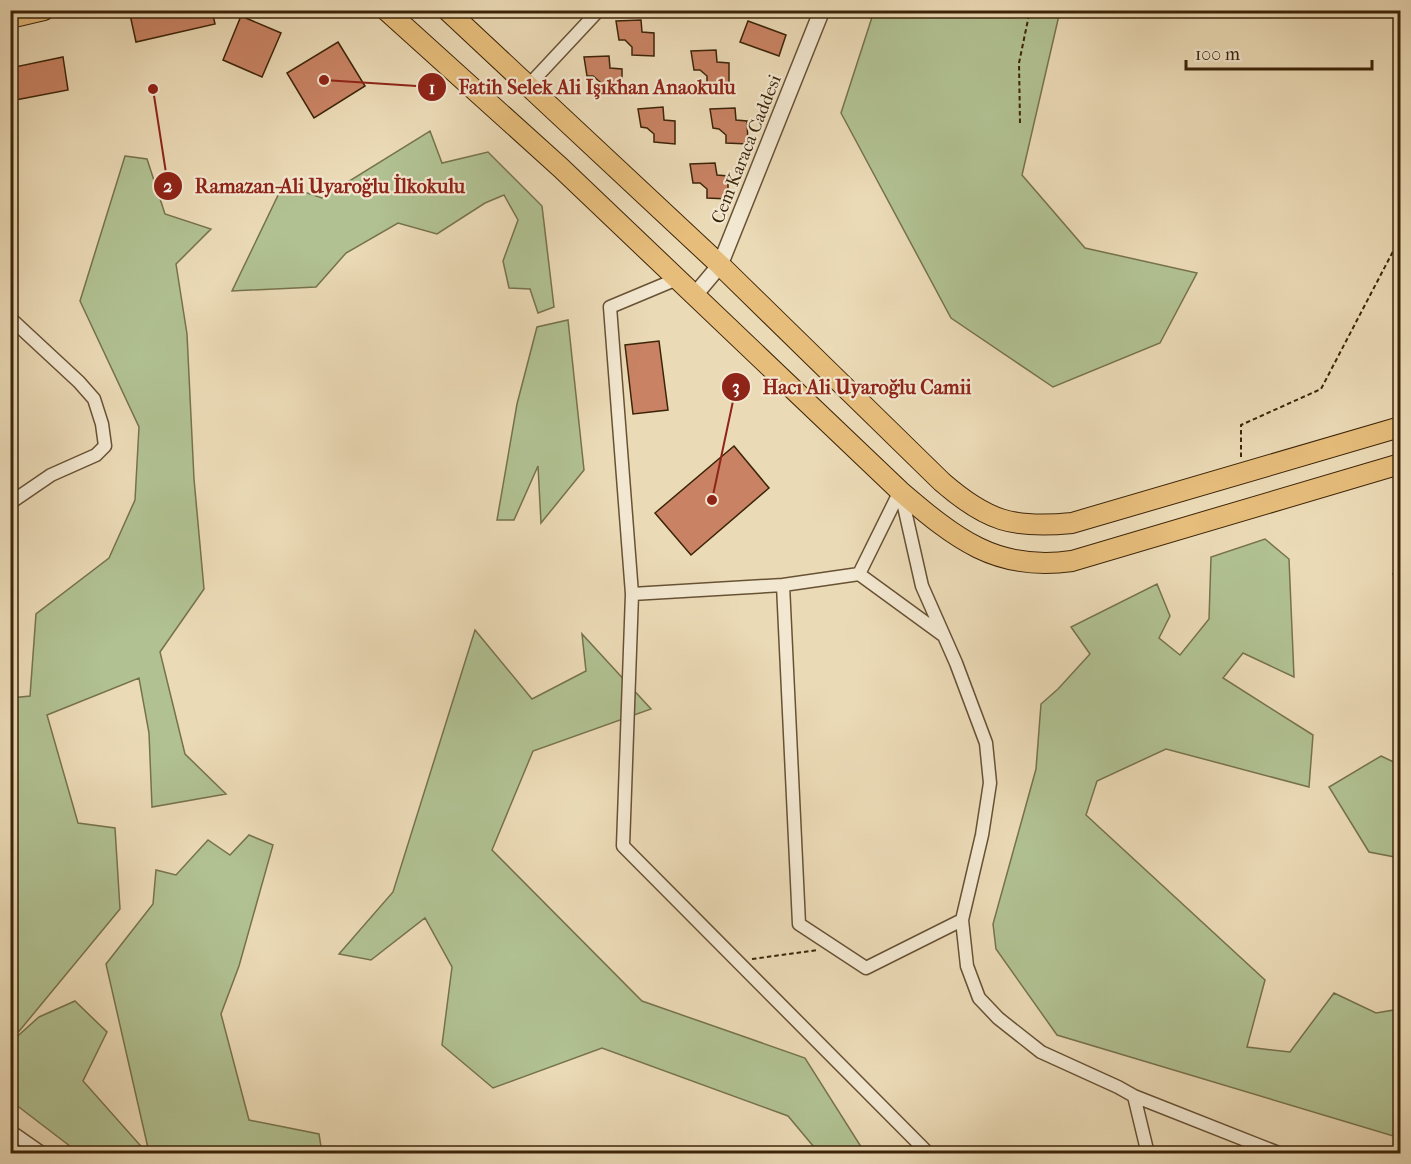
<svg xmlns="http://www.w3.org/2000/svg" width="1411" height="1164" font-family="'IM FELL French Canon',serif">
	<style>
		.green { fill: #b1c192; stroke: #76724d; stroke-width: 1.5 }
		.building { fill: #c98364; stroke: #3c2408; stroke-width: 1.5 }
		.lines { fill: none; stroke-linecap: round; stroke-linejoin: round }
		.minor-casing { stroke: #685234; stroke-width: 15 }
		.tertiary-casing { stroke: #685234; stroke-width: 18 }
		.primary-casing { stroke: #3c2408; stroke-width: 22 }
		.path { stroke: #3c2408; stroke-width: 2; stroke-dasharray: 4.5 3; stroke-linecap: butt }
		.minor { stroke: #f2e7d0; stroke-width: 12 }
		.tertiary { stroke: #f2e7d0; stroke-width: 15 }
		.primary { stroke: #e6bd7b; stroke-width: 20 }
		.labels { text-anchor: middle; stroke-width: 4.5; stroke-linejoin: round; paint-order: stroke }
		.street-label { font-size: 18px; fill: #3c2408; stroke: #f2e7d0 }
		.leader { fill: none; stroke: #8f2418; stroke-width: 2 }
		.callout-dot { fill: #8f2418; stroke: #f2e7d0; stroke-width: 2 }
		.mark-label { font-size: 18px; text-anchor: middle; font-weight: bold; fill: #fff }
		.callout-label { font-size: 20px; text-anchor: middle; font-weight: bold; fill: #8f2418; stroke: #f2e7d0; stroke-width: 4.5; stroke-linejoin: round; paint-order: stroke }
	</style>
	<rect width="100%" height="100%" fill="#ebdab6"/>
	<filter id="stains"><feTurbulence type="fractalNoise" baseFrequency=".00333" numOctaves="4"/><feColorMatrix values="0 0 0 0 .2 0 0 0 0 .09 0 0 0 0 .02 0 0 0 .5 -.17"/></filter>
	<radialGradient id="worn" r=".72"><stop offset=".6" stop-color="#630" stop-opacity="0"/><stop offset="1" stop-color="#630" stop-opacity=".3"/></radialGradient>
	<path class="green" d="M874,11H1060L1022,175L1085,248L1197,273L1160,343L1053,387L951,318L841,113Z
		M430,131L442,163L488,152L542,206L554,307L538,313L530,289L509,288L503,261L518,220L504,195L485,203L437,234L398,223L346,253L316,287L232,291L283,185L322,198Z
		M125,156L147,159L165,214L211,229L176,264L187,334L194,479L204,589L160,652L185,754L226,794L152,807L149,733L139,678L47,715L78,823L115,828L120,909L11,1041V698L30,696L36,614L109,558L135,500L139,427L80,301Z
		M568,320L584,470L541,523L538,466L514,520H497L517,404L537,327Z
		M1265,539L1289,559L1294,677L1243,653L1223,678L1313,735L1309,787L1166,749L1097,781L1086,815L1265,980L1247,1047L1290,1052L1334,993L1376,1013L1400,1009V1138L1057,1035L996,949L993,924L1036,769L1041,704L1058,689L1090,654L1071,627L1157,584L1170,616L1159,638L1180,655L1209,619L1211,557Z
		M475,630L532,699L586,671L582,634L651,709L533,751L492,850L642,1001L805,1058L865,1153H819L788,1116L602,1048L493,1088L442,1045L452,967L425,918L371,960L339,954L393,892Z
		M1381,756L1400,765V858L1369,852L1329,787Z
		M249,835L273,845L239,966L221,1014L249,1120L319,1134L322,1153H153L148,1148L106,964L153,904L156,870L176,875L208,840L230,855Z
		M75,1001L107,1032L83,1081L147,1153H79L11,1101V1042L39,1017Z"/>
	<path class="building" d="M129,10H212L215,24L136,42Z
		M241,16L281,33L262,77L223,60Z
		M641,20L642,32L654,33V56L632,55V47L625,40H619L616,21Z
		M748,21L786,35L779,56L740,42Z
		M338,42L365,86L314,118L287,73Z
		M716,50L717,62L729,63V86L707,85V76L700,70H694L691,51Z
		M609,56L610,68L622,69V92L600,91V82L593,76H587L584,57Z
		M63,57L68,90L10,101V68Z
		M663,107L664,120L675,121V144L654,142V134L647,128L641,127L638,109Z
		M735,108L736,120L747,121L748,144L726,143V135L719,129L713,128L710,109Z
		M715,163L717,175L728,176V199L707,198V189L700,183H693L690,164Z
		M659,341L668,410L633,414L625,345Z
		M734,446L769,488L691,555L655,513Z"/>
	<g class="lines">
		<defs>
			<path id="minor" d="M528,86L599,10
				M677,279L610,307L632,594L623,846L929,1154
				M10,318L79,382L94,399L102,424L105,446L96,455L51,475L10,503
				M901,493L922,586L956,663L986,743L990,783L982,835L962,920L967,966L979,998L998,1018L1041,1052L1118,1087L1134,1096L1148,1154
				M859,574L900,491
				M783,585L859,574L944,636
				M632,594L783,585L799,924L866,968L962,920
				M1134,1096L1281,1154
				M10,1131L43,1154"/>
			<path id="tertiary" d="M694,296L720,265L822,10"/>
			<path id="primary" d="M386,10L561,168L900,491C955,538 996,572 1072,561L1400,464
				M447,10L720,265L942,482C987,521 1013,529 1072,523L1400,427
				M10,18L44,10"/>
		</defs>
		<use href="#minor" class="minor-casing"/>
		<use href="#tertiary" class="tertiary-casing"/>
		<use href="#primary" class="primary-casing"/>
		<path class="path" d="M1020,123L1019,63L1030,10
			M1241,457V425L1321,389L1400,238
			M1393,573L1400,593
			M752,959L818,950"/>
		<use href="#minor" class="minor"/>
		<use href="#tertiary" class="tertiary"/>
		<use href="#primary" class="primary"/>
	</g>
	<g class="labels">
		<g class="street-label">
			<text transform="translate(746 149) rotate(-68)" y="6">Cem Karaca Caddesi</text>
		</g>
	</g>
	<path class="leader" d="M324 80L432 87M153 89L168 186M712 500L736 387"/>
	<g class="callout-dot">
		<circle cx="324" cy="80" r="6"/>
		<circle cx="153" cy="89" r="6"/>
		<circle cx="712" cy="500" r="6"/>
		<circle cx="432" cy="87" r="15"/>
		<circle cx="168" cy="186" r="15"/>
		<circle cx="736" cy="387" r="15"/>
	</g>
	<g class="mark-label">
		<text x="432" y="94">1</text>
		<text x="168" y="192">2</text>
		<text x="736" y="393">3</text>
	</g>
	<g class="callout-label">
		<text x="597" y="94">Fatih Selek Ali Işıkhan Anaokulu</text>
		<text x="330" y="193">Ramazan-Ali Uyaroğlu İlkokulu</text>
		<text x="867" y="394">Hacı Ali Uyaroğlu Camii</text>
	</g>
	<rect width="1411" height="1164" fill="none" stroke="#ebdab6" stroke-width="36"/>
	<rect x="12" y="12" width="1387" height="1140" fill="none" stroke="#3c2408" stroke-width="3"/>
	<rect x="18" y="18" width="1375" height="1128" fill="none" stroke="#3c2408" stroke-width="1.5"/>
	<path d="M1186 60v9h186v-9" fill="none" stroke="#3c2408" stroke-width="3"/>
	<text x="1195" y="60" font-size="18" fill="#3c2408" stroke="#f2e7d0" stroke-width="4.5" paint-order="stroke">100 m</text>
	<rect width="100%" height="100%" filter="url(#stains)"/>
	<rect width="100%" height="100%" fill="url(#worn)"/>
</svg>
